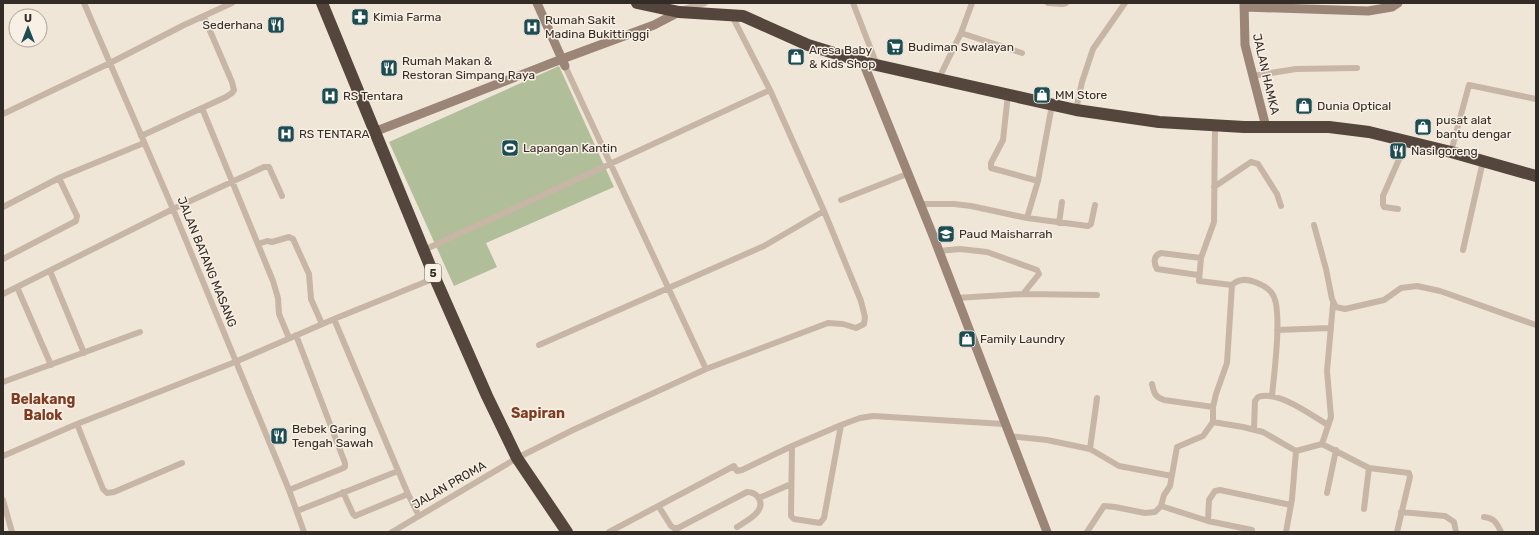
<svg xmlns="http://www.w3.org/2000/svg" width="1539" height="535" font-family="Rubik,sans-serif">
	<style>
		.park { fill: #b0be99 }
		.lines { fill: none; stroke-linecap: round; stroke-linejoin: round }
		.street { stroke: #c7b6a5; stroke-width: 6 }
		.secondary { stroke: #9b8577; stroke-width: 9 }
		.highway { stroke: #54453d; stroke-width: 12 }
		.labels { text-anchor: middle; stroke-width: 3; stroke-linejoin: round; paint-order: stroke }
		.shield { fill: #f8f0e4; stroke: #6e665f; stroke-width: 1 }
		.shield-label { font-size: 11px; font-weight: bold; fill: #332b26 }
		.poi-label { font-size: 12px; fill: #332b26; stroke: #f8f0e4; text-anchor: start }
		.street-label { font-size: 12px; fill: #332b26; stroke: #f8f0e4 }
		.quarter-label { font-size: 14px; font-weight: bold; fill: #7f3c22; stroke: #f8f0e4 }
	</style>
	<rect width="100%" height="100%" fill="#f0e6d8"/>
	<path class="park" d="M559,66L614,187L486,243L497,267L454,286L389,142Z"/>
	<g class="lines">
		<path class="street" d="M84,3L173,209L289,490L304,532
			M853,3L877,65
			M1048,3L1062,4L1066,3
			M684,9L705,3
			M961,33L1022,53
			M565,66L706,369
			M1252,76L1296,69L1357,68
			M939,78L961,33L972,3
			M1008,94L1003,140L991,163V168L1038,181
			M202,108L273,281L278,298L279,314L289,338
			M1076,110L1082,82L1093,49L1125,3
			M3,114L110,63L184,25L232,3
			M141,136L226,97L232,93L234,90L232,82L204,17
			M1451,152L1469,85L1536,99
			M1214,187L1251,162L1258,164L1277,194L1281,206
			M841,200L907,174
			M919,204H954L971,206L1027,218L1038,181L1052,105
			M3,207L61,177L144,143
			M1398,209L1384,207L1383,205V196L1407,141
			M1027,218L1088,226L1091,224L1095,205
			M1059,223L1062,202
			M1314,225L1326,269L1332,299L1336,307L1345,309L1384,300L1401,288L1417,286L1440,291L1536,325
			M258,244L267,241L272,242L289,237L293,239L309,274L311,299L322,324
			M424,250L770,90
			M1463,250L1483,161
			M938,251L960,249L987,252L1037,270L1039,274L1023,294
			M3,259L76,221L77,216L59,178
			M50,271L84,353
			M1198,275L1157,269C1153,262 1154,255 1161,253L1201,258
			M1232,285C1238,279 1247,279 1255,282C1263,285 1271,289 1274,297C1282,315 1274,374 1272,396
			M17,287L51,365
			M3,294L173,209L264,167H269L282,196
			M956,298L1023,294L1097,295
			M334,319L408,494L355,516L353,514L343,492
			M1277,330L1330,328
			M539,345L764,246L824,211
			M3,382L140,332
			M1152,384C1154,393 1155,397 1164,400L1213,407
			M1213,422L1243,427L1263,432L1296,451L1292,499L1286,532
			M77,424L103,489L107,493L114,492L182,463
			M1254,429L1255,401L1258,397C1278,390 1311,415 1328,425
			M1009,436L1047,440L1090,449L1119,466L1172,476
			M1322,444L1331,417L1327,371L1333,304
			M792,446L791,516L794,519L820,523L824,518L841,425
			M1090,449L1097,398
			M1296,451L1322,444L1369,468L1409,473L1410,477L1397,532
			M3,456L77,424L235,362L334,319L435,278
			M289,490L341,469L345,467V463L296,335
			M1327,493L1336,450
			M408,494L419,516
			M759,498L791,484
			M3,500L12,532
			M1161,506L1208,521L1252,530
			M659,507L671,526L674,528H678L747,492C751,492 755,493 758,497C768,511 746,521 737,527
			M1364,509L1369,468
			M297,511L398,471
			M1401,512L1445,516L1454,522L1456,532
			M1484,517C1494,518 1497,523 1501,532
			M1208,521L1209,500L1215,491L1220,490L1291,505
			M392,532L517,458L573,430L706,369L828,323L843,324L856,328L864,324L865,317L861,301L824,211L770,90L731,14
			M609,532L734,466L737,471L742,470L792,446L841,425L860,418L873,416L1004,424
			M1087,532L1104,506L1115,507L1145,513L1155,512L1161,506L1164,495L1170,486L1177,447L1203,436L1213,422V407L1216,394L1227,363L1232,285L1199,281L1201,258L1214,222L1215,126"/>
		<path class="secondary" d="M537,3L565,66
			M1244,3L1245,45L1266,127
			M1244,7L1368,11L1392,7L1398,3
			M863,62L934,238L1047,532
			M374,132L562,59L654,25L679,12"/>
		<path class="highway" d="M322,3L435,278L487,396L517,458L567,532
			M637,3L679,12L743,16L808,45L863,62L1076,110L1159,122L1244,127H1329L1369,132L1451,152L1536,176"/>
	</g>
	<defs>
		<symbol id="pharmacy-square" viewBox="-11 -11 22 22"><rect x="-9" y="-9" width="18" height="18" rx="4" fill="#1d4d53" stroke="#f8f0e4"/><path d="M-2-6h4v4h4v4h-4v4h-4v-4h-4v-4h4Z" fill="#fff"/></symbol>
		<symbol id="restaurant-square" viewBox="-11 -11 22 22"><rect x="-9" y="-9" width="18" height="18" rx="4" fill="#1d4d53" stroke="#f8f0e4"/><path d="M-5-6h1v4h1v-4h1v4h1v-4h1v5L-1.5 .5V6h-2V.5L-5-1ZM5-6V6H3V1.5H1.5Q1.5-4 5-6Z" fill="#fff"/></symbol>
		<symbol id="hospital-square" viewBox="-11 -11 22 22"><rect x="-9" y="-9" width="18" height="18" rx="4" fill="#1d4d53" stroke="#f8f0e4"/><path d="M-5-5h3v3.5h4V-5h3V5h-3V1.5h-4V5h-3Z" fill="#fff"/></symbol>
		<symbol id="supermarket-square" viewBox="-11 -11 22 22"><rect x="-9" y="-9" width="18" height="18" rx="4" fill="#1d4d53" stroke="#f8f0e4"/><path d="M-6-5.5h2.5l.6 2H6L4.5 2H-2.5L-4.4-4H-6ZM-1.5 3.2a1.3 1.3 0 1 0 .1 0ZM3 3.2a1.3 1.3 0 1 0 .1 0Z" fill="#fff"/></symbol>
		<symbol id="shop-square" viewBox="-11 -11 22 22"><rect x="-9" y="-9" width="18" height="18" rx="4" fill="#1d4d53" stroke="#f8f0e4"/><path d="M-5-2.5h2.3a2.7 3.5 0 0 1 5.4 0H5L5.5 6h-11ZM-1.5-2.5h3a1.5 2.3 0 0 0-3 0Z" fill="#fff"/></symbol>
		<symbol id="stadium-square" viewBox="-11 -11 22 22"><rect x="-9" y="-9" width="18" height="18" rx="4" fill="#1d4d53" stroke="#f8f0e4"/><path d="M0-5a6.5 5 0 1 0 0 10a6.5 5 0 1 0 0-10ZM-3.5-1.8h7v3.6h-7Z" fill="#fff"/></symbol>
		<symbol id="school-square" viewBox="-11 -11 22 22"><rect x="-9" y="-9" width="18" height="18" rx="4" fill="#1d4d53" stroke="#f8f0e4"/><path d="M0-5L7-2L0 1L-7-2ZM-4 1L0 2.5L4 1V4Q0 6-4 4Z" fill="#fff"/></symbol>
	</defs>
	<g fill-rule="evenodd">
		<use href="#pharmacy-square" x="350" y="7" width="20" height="20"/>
		<use href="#restaurant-square" x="266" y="15" width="20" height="20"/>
		<use href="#hospital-square" x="522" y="17" width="20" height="20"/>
		<use href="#supermarket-square" x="885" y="37" width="20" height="20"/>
		<use href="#shop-square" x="786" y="47" width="20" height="20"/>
		<use href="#restaurant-square" x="379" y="58" width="20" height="20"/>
		<use href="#shop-square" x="1032" y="85" width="20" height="20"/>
		<use href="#hospital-square" x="320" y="86" width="20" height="20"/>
		<use href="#shop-square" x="1294" y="96" width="20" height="20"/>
		<use href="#shop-square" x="1413" y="117" width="20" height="20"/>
		<use href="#hospital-square" x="276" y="124" width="20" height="20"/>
		<use href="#stadium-square" x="500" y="138" width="20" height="20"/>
		<use href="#restaurant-square" x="1388" y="141" width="20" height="20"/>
		<use href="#school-square" x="936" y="224" width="20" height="20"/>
		<use href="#shop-square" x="957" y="329" width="20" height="20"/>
		<use href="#restaurant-square" x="269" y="426" width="20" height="20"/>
	</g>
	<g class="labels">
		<rect class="shield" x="425" y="264" width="16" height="18" rx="3"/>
		<g class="shield-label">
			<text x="433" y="277">5</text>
		</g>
		<g class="poi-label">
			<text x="373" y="21">Kimia Farma</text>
			<text x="545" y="24">Rumah Sakit<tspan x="545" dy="14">Madina Bukittinggi</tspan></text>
			<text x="263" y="29" text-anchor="end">Sederhana</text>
			<text x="908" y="51">Budiman Swalayan</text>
			<text x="809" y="54">Aresa Baby<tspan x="809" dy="14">&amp; Kids Shop</tspan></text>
			<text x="402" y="65">Rumah Makan &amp;<tspan x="402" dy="14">Restoran Simpang Raya</tspan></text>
			<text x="1055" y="99">MM Store</text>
			<text x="343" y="100">RS Tentara</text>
			<text x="1317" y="110">Dunia Optical</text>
			<text x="1436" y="124">pusat alat<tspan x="1436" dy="14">bantu dengar</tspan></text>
			<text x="299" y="138">RS TENTARA</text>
			<text x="523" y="152">Lapangan Kantin</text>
			<text x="1411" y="155">Nasi goreng</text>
			<text x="959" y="238">Paud Maisharrah</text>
			<text x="980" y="343">Family Laundry</text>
			<text x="292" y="433">Bebek Garing<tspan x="292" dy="14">Tengah Sawah</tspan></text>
		</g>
		<g class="street-label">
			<text transform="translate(1266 74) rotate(77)" y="4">JALAN HAMKA</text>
			<text transform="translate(207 262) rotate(68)" y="4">JALAN BATANG MASANG</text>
			<text transform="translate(449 485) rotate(-30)" y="4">JALAN PROMA</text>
		</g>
		<g class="quarter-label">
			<text x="43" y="404">Belakang<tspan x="43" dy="16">Balok</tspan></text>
			<text x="538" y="418">Sapiran</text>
		</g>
	</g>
	<rect width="1539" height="535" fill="none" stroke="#332b26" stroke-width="8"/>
	<g transform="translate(28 28)"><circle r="19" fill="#f8f0e4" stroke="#a9a198"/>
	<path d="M0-3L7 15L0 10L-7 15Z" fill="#1d4d53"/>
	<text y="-6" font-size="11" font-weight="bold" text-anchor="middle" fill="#332b26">U</text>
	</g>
</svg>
